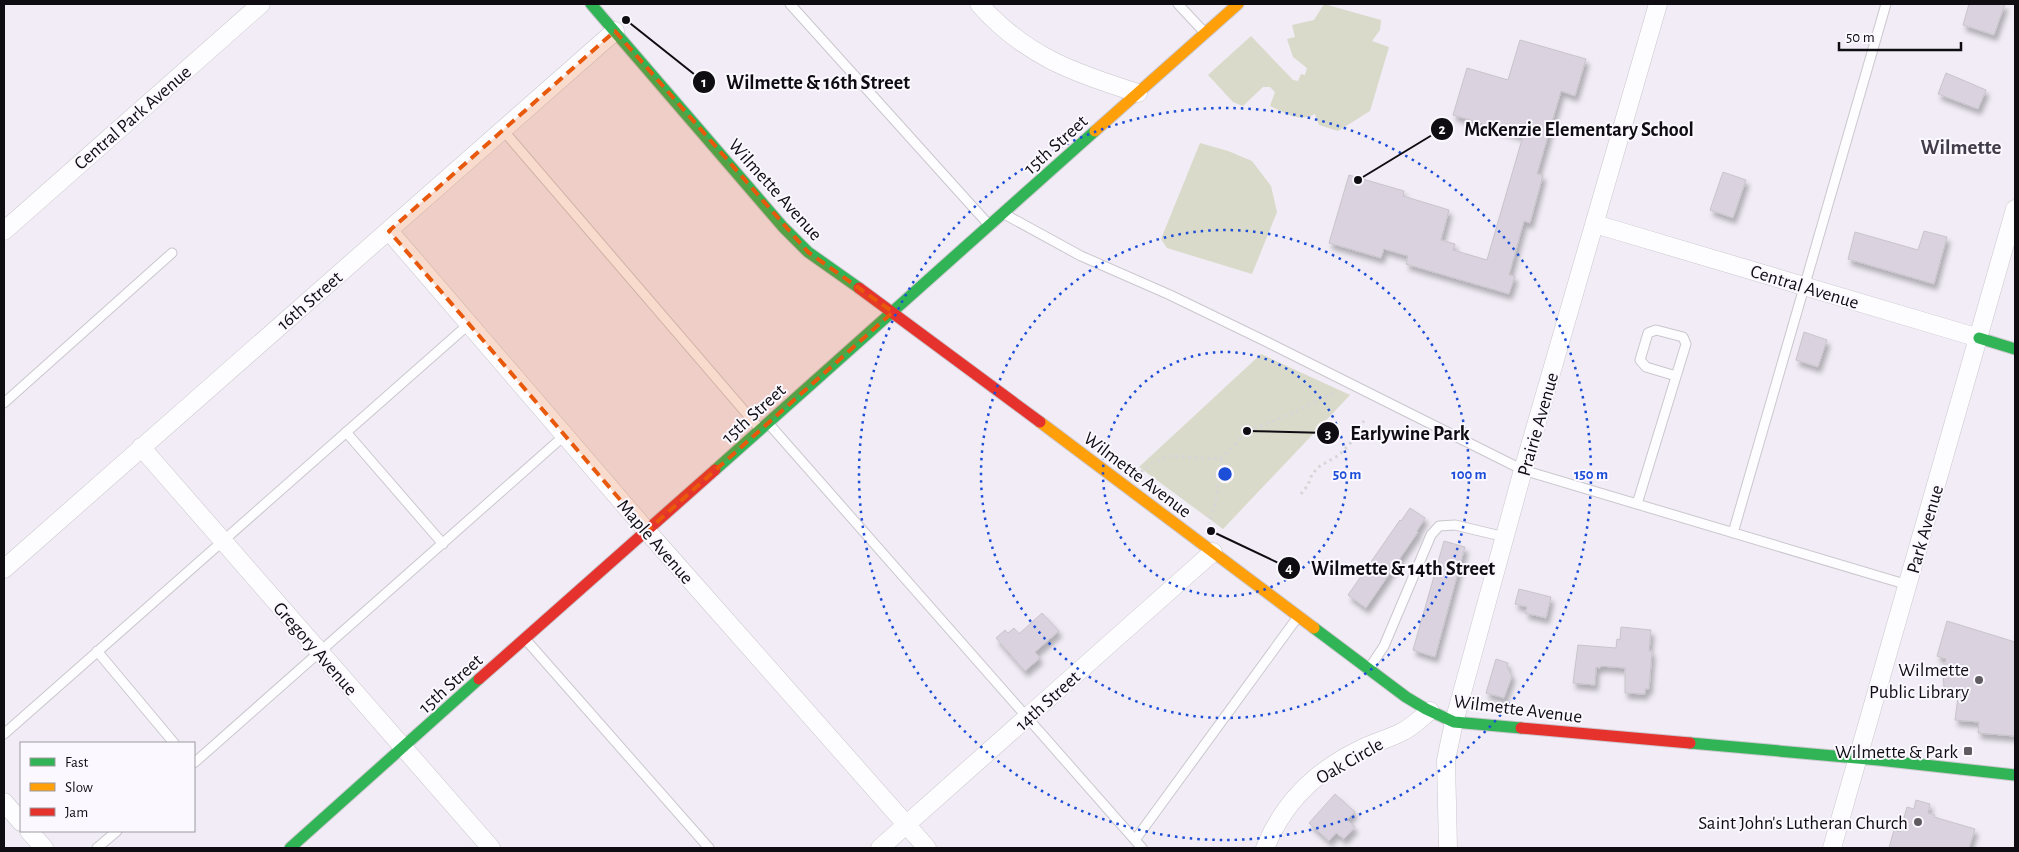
<svg xmlns="http://www.w3.org/2000/svg" width="2019" height="852" font-family="'Alegreya Sans',sans-serif">
	<style>
		.green { fill: #d9dac9 }
		.building { fill: #dad3df; stroke: #c8c4cb; filter: url(#shadow) }
		.lines { fill: none; stroke-linecap: round; stroke-linejoin: round }
		.lane-casing { stroke: #cbc7ce; stroke-width: 11 }
		.street-casing { stroke: #cbc7ce; stroke-width: 19 }
		.fast-casing { stroke: #cbc7ce; stroke-width: 13 }
		.slow-casing { stroke: #cbc7ce; stroke-width: 13 }
		.jam-casing { stroke: #cbc7ce; stroke-width: 13 }
		.path { stroke: #d7d5d7; stroke-width: 3; stroke-dasharray: 2.5 4; stroke-linecap: butt }
		.lane { stroke: #fdfcfe; stroke-width: 9 }
		.street { stroke: #fdfcfe; stroke-width: 18 }
		.fast { stroke: #30b455; stroke-width: 11 }
		.slow { stroke: #ff9f0a; stroke-width: 11 }
		.jam { stroke: #e5322d; stroke-width: 11 }
		.marked { fill: #e8590c; fill-opacity: 0.2; stroke: #e8590c; stroke-width: 4; stroke-dasharray: 10 6; stroke-linejoin: round }
		.ring { fill: none; stroke: #1d4ed8; stroke-width: 2.5; stroke-dasharray: 2.5 5 }
		.poi-dot { fill: #5f5b61; stroke: #fbf8ff; stroke-width: 2 }
		.labels { text-anchor: middle; stroke-width: 4; stroke-linejoin: round; paint-order: stroke }
		.street-label { font-size: 19px; fill: #100d12; stroke: #fbf8ff }
		.poi-label { font-size: 19px; fill: #100d12; stroke: #fbf8ff; text-anchor: end }
		.quarter-label { font-size: 21px; font-weight: bold; fill: #423b49; stroke: #fbf8ff }
		.centre { fill: #1d4ed8; stroke: #fbf8ff; stroke-width: 2.5 }
		.ring-label { font-size: 15px; text-anchor: middle; font-weight: bold; fill: #1d4ed8; stroke: #fbf8ff; stroke-width: 4; stroke-linejoin: round; paint-order: stroke }
		.leader { fill: none; stroke: #100d12; stroke-width: 2 }
		.callout-dot { fill: #100d12; stroke: #fbf8ff; stroke-width: 2 }
		.mark-label { font-size: 15px; text-anchor: middle; font-weight: bold; fill: #fff }
		.callout-label { font-size: 20px; text-anchor: middle; font-weight: bold; fill: #100d12; stroke: #fbf8ff; stroke-width: 4; stroke-linejoin: round; paint-order: stroke }
	</style>
	<defs>
		<filter id="shadow"><feDropShadow dx="3" dy="5.5" stdDeviation="2.5" flood-color="#0004"/></filter>
	</defs>
	<rect width="100%" height="100%" fill="#f1ecf5"/>
	<path class="green" d="M1324,4L1381,20L1380,30L1372,41L1389,47L1370,111L1338,131L1319,125L1315,114C1297,123 1287,113 1270,106L1275,92L1270,87H1263L1243,106L1233,102L1208,75L1251,36L1293,80L1298,81L1301,74L1305,75L1307,68L1293,57L1287,39L1295,37L1292,25L1314,20Z
		M1200,143L1228,151L1252,161L1271,186L1277,212L1252,274L1167,248L1161,239Z
		M1261,354L1350,395L1223,529L1139,467Z"/>
	<path class="building" d="M1969,4H2005L1994,35L1963,25Z
		M1520,40L1586,59L1575,96L1561,91L1537,174L1543,175L1530,223L1524,221L1509,275L1515,276L1509,294L1406,264L1408,256L1384,249L1381,258L1329,243L1349,175L1404,191L1403,196L1449,210L1441,240L1455,244L1453,250L1487,260L1523,136L1453,115L1467,68L1508,80Z
		M1946,73L1986,90L1978,109L1938,94Z
		M1723,172L1746,180L1733,218L1710,210Z
		M1924,231L1947,237L1934,284L1848,259L1855,232L1918,250Z
		M1804,332L1827,340L1818,367L1796,360Z
		M1410,508L1425,518L1417,531L1418,532L1366,608L1348,595L1400,520L1401,521Z
		M1444,541L1465,547L1435,657L1413,650Z
		M1519,589L1551,597L1546,618L1525,613L1527,607L1515,604Z
		M1042,613L1059,631L1035,652L1040,658L1025,671L996,638L1005,630L1008,633L1014,628L1019,634Z
		M1947,621L2015,642V736L1978,733L1979,722L1955,720L1959,689L1944,687L1943,674L1946,659L1937,656Z
		M1621,627L1651,630L1649,651H1652L1649,689H1645V694L1625,693V668L1601,666L1600,668L1596,667L1595,685L1573,683L1578,645L1616,648L1617,639L1620,640Z
		M1496,659L1508,663L1507,667L1512,676L1504,698L1486,693Z
		M1335,794L1355,812L1347,820L1355,827L1344,839L1336,833L1329,841L1309,823Z
		M1916,800L1930,804L1928,813L1935,815L1934,817L1975,829L1969,848H1889L1894,830L1900,832L1907,807L1914,809Z"/>
	<g class="lines">
		<defs>
			<path id="lane" d="M790,4L989,225
				M1178,4L1205,33
				M502,129L759,428
				M1006,215L1081,256L1170,295L1265,341L1523,470L1908,585
				M4,403L172,253
				M769,424L1142,848
				M346,432L443,544
				M1637,504L1686,344L1683,337L1656,330L1648,333L1640,360L1646,367L1676,376
				M1733,533L1886,4
				M526,640L709,848
				M97,651L174,743
				M1370,667L1384,646L1431,535L1439,526L1455,525L1505,537
				M4,734L469,324
				M194,763L565,435
				M1135,840L1297,618
				M97,848L117,831"/>
			<path id="street" d="M979,4C1025,56 1074,73 1138,93
				M1595,224L1979,338
				M4,231L261,4
				M389,231L647,531L927,848
				M141,447L491,848
				M4,569L615,31
				M4,802L21,822
				M29,831L44,848
				M880,848L1213,552
				M1265,848C1283,803 1316,771 1359,750C1373,743 1388,739 1402,732C1412,727 1421,718 1430,711
				M1448,848L1446,760L1454,722L1523,470L1658,4
				M1832,848L2015,209"/>
			<path id="fast" d="M591,4L783,227L808,252L859,288
				M1979,338L2015,349
				M715,470L1095,131
				M1314,628L1406,697L1426,709L1454,722L1521,728
				M1690,743L1879,760L2015,775
				M290,848L479,679"/>
			<path id="slow" d="M1095,131L1238,4
				M1040,422L1314,628"/>
			<path id="jam" d="M859,288L1040,422
				M479,679L715,470
				M1521,728L1690,743"/>
		</defs>
		<use href="#lane" class="lane-casing"/>
		<use href="#street" class="street-casing"/>
		<use href="#fast" class="fast-casing"/>
		<use href="#slow" class="slow-casing"/>
		<use href="#jam" class="jam-casing"/>
		<path class="path" d="M1221,459L1248,431L1295,412L1337,391
			M1141,472L1151,464L1168,456L1221,459L1216,501L1209,523
			M1301,494L1308,485L1312,474L1320,466L1339,455L1350,444L1354,432L1364,421"/>
		<use href="#lane" class="lane"/>
		<use href="#street" class="street"/>
		<use href="#fast" class="fast"/>
		<use href="#slow" class="slow"/>
		<use href="#jam" class="jam"/>
	</g>
	<path class="marked" d="M615,31L808,252L893,312L647,531L389,231Z"/>
	<g class="ring">
		<circle cx="1225" cy="474" r="122"/>
		<circle cx="1225" cy="474" r="244"/>
		<circle cx="1225" cy="474" r="366"/>
	</g>
	<g class="poi-dot">
		<circle cx="1979" cy="680" r="5"/>
		<rect x="1963" y="746" width="10" height="10" rx="2.5"/>
		<circle cx="1918" cy="822" r="5"/>
	</g>
	<g class="labels">
		<g class="street-label">
			<text transform="translate(132 117) rotate(-41)" y="7">Central Park Avenue</text>
			<text transform="translate(1055 144) rotate(-42)" y="7">15th Street</text>
			<text transform="translate(776 189) rotate(48)" y="7">Wilmette Avenue</text>
			<text transform="translate(1805 286) rotate(17)" y="7">Central Avenue</text>
			<text transform="translate(309 300) rotate(-41)" y="7">16th Street</text>
			<text transform="translate(753 413) rotate(-42)" y="7">15th Street</text>
			<text transform="translate(1537 424) rotate(-74)" y="7">Prairie Avenue</text>
			<text transform="translate(1138 474) rotate(37)" y="7">Wilmette Avenue</text>
			<text transform="translate(1924 529) rotate(-74)" y="7">Park Avenue</text>
			<text transform="translate(656 541) rotate(49)" y="7">Maple Avenue</text>
			<text transform="translate(316 648) rotate(49)" y="7">Gregory Avenue</text>
			<text transform="translate(450 683) rotate(-42)" y="7">15th Street</text>
			<text transform="translate(1047 700) rotate(-42)" y="7">14th Street</text>
			<text transform="translate(1518 708) rotate(7)" y="7">Wilmette Avenue</text>
			<text transform="translate(1349 760) rotate(-30)" y="7">Oak Circle</text>
		</g>
		<g class="poi-label">
			<text x="1969" y="676">Wilmette<tspan x="1969" dy="22">Public Library</tspan></text>
			<text x="1958" y="758">Wilmette &amp; Park</text>
			<text x="1908" y="829">Saint John's Lutheran Church</text>
		</g>
		<g class="quarter-label">
			<text x="1961" y="154">Wilmette</text>
		</g>
	</g>
	<circle cx="1225" cy="474" r="8" class="centre"/>
	<g class="ring-label">
		<text x="1347" y="479">50 m</text>
		<text x="1469" y="479">100 m</text>
		<text x="1591" y="479">150 m</text>
	</g>
	<path class="leader" d="M626 20L704 82M1358 180L1442 129M1247 431L1328 433M1211 531L1289 568"/>
	<g class="callout-dot">
		<circle cx="626" cy="20" r="5"/>
		<circle cx="1358" cy="180" r="5"/>
		<circle cx="1247" cy="431" r="5"/>
		<circle cx="1211" cy="531" r="5"/>
		<circle cx="704" cy="82" r="12"/>
		<circle cx="1442" cy="129" r="12"/>
		<circle cx="1328" cy="433" r="12"/>
		<circle cx="1289" cy="568" r="12"/>
	</g>
	<g class="mark-label">
		<text x="704" y="87">1</text>
		<text x="1442" y="134">2</text>
		<text x="1328" y="439">3</text>
		<text x="1289" y="573">4</text>
	</g>
	<g class="callout-label">
		<text x="818" y="89">Wilmette &amp; 16th Street</text>
		<text x="1579" y="136">McKenzie Elementary School</text>
		<text x="1410" y="440">Earlywine Park</text>
		<text x="1403" y="575">Wilmette &amp; 14th Street</text>
	</g>
	<rect width="2019" height="852" fill="none" stroke="#100d12" stroke-width="10"/>
	<rect x="20" y="742" width="175" height="90" fill="#fbf8ff" stroke="#9d9aa0"/>
	<rect x="30" y="758" width="25" height="8" fill="#30b455" stroke="#9d9aa0"/>
	<text x="65" y="767" font-size="15" fill="#100d12">Fast</text>
	<rect x="30" y="783" width="25" height="8" fill="#ff9f0a" stroke="#9d9aa0"/>
	<text x="65" y="792" font-size="15" fill="#100d12">Slow</text>
	<rect x="30" y="808" width="25" height="8" fill="#e5322d" stroke="#9d9aa0"/>
	<text x="65" y="817" font-size="15" fill="#100d12">Jam</text>
	<path d="M1839 42v8h122v-8" fill="none" stroke="#100d12" stroke-width="2.5"/>
	<text x="1846" y="42" font-size="15" fill="#100d12" stroke="#fbf8ff" stroke-width="4" paint-order="stroke">50 m</text>
</svg>
